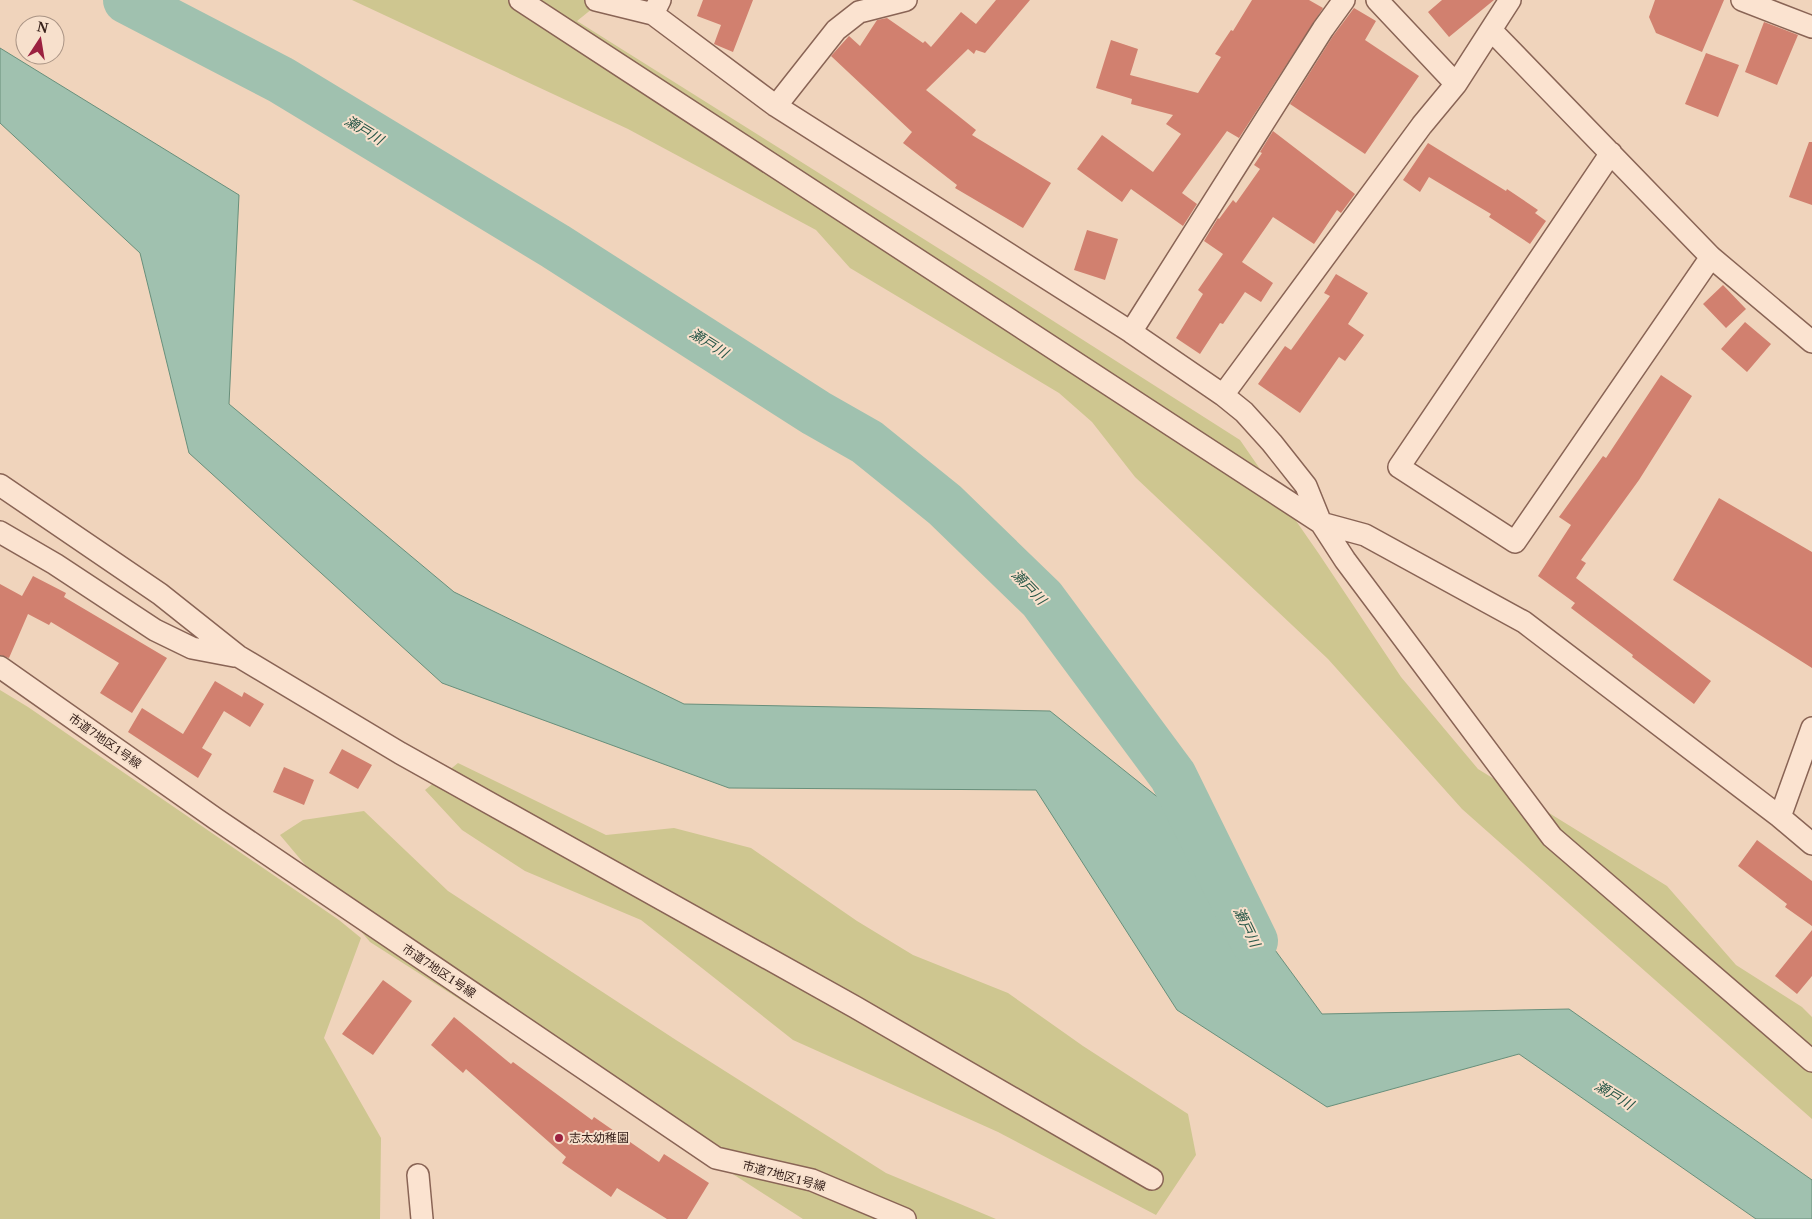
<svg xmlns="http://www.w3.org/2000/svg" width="1812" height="1219" font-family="'Noto Serif','Noto Sans JP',serif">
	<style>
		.green { fill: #cec690 }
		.water { fill: #a0c1af; stroke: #688f7b }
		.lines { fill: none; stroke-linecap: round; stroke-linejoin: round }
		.river { stroke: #a0c1af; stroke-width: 48 }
		.building { fill: #d1806f }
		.street-casing { stroke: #896455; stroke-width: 24 }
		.street { stroke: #fbe3d0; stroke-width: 21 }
		.poi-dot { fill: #9b2140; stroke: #f7e0cc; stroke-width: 2 }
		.labels { text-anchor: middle; stroke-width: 4; stroke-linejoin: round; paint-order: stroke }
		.street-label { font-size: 12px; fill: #37211b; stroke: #f7e0cc }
		.poi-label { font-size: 12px; fill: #37211b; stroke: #f7e0cc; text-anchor: start }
		.water-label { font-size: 14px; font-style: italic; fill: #295849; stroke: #f7e0cc }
	</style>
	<rect width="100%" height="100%" fill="#f0d4bc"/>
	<path class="green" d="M352,0H603L577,21L1000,287L1240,440L1319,554L1401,677L1478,769L1667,886L1736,965L1802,1007L1812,1017V1119L1462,809L1328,659L1135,477L1092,422L1059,393L850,268L816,230L628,129Z
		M0,690L28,707L339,920L361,938L324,1038L381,1138L380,1219H0Z
		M458,763L606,835L674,828L751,848L857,921L913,955L1008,993L1083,1046L1188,1114L1196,1155L1156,1215L998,1132L793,1040L641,920L525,871L462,830L425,790Z
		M364,811L448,891L676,1040L886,1173L996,1219H803L370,942L280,835L303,820Z"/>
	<path class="water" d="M0,48L239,195L229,404L454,592L684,704L1050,711L1170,807L1322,1014L1569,1009L1812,1180V1219H1756L1519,1054L1327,1107L1177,1010L1036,790L729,788L442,683L189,453L140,253L0,123Z"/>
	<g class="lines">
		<path class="river" d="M127,0L281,80L555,246L816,413L867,442L945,505L1042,599L1173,776L1254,941"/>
	</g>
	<path class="building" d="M703,0H753L733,52L714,44L721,25L697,16Z
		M996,0H1030L985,53L976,50L974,54L968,49L926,90L976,130L972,135L1051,183L1023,228L955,188L957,185L903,143L912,132L831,56L849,36L860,46L877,20L887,18L923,43L925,41L931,47L961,12L976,24Z
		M1252,0H1309L1323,8L1239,138L1227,131L1182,193L1197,204L1183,226L1131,189L1122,202L1077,169L1102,135L1153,172L1181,134L1166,124L1173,115L1131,104L1132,99L1096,88L1111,40L1138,49L1130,75L1198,93L1221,57L1215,54L1231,30L1233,31Z
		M1442,0H1494L1449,37L1428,12Z
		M1655,0H1724L1702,52L1656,33L1649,17Z
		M1354,8L1376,21L1365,40L1419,76L1365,154L1290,104L1333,36Z
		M1764,22L1798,35L1777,85L1745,72Z
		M1706,53L1739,65L1718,117L1685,104Z
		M1273,131L1355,194L1341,213L1337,210L1314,244L1273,217L1242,262L1273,283L1261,302L1245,292L1223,324L1220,323L1200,354L1176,338L1203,294L1198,290L1223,254L1204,241L1218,218L1219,219L1233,200L1236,203L1260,169L1254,165L1262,153L1260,152Z
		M1809,142H1812V205L1789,197Z
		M1428,143L1506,191L1507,189L1538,210L1535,213L1546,221L1530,244L1489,217L1491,214L1429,177L1420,192L1403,180Z
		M1087,230L1118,239L1105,280L1074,270Z
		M1336,274L1368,293L1348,324L1364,335L1345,361L1339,357L1300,413L1258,384L1285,346L1291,350L1330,296L1324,293Z
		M1723,285L1746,309L1726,328L1703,304Z
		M1745,322L1771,344L1747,372L1721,349Z
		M1661,375L1692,396L1639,480L1581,560L1586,563L1576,578L1711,681L1694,704L1632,657L1633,655L1571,608L1575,603L1538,576L1571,525L1559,517L1603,456L1606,458Z
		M1719,498L1812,552V668L1673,580Z
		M33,576L66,593L64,597L167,658L132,713L100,693L119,663L51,622L49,625L28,614L9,658L0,655V584L22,596Z
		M215,681L242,697L244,692L264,704L250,727L224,711L202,748L212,754L198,778L128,732L142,708L183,734Z
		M342,749L372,765L358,789L329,773Z
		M284,767L314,780L304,805L273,792Z
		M1757,840L1812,881V926L1785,907L1787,904L1738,866Z
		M1812,930V976L1797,994L1775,976Z
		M383,980L412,1001L373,1055L342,1034Z
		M454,1017L511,1064L513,1062L592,1120L594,1117L659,1162L664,1154L709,1183L687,1219H667L617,1188L611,1197L562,1163L566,1157L466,1069L463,1073L431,1045Z"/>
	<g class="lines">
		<defs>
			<path id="street" d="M520,0L1321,523L1365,535L1524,622L1780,817L1812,844
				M596,0L653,14L660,0
				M1377,0L1456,84
				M1742,0L1812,27
				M653,14L776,106L1131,332L1223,395L1244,412L1272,443L1306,486L1321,523L1345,560L1552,837L1812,1061
				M1491,30L1711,257L1812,342
				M776,106L836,30L859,12L906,0
				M1611,153L1399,467L1515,542L1711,257
				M1131,332L1323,29L1344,0
				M1223,395L1422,125L1456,84L1510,0
				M0,485L160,594L238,656L400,753L855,1007L1152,1179
				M0,532L55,564L155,630L192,648L234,656
				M0,667L216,819L716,1158L812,1180L905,1219
				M1780,817L1812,728
				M418,1175L422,1219"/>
		</defs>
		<use href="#street" class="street-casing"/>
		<use href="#street" class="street"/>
	</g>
	<circle class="poi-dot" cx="559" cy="1138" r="5"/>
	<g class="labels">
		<g class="street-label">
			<text transform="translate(105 741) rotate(35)" y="4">市道7地区1号線</text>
			<text transform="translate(439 971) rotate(34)" y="4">市道7地区1号線</text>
			<text transform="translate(784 1176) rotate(15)" y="4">市道7地区1号線</text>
		</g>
		<g class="poi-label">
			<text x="569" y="1142">志太幼稚園</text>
		</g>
		<g class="water-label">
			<text transform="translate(364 130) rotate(31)" y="5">瀬戸川</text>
			<text transform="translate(709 343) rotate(32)" y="5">瀬戸川</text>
			<text transform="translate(1029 587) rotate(46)" y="5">瀬戸川</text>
			<text transform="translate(1247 927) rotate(64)" y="5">瀬戸川</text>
			<text transform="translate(1614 1095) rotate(31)" y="5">瀬戸川</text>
		</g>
	</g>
	<g transform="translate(40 40) rotate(12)"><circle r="24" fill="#f7e0cc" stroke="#aa9485"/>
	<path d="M0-4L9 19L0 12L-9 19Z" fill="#9b2140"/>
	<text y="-8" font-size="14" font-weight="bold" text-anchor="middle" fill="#37211b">N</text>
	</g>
</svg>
